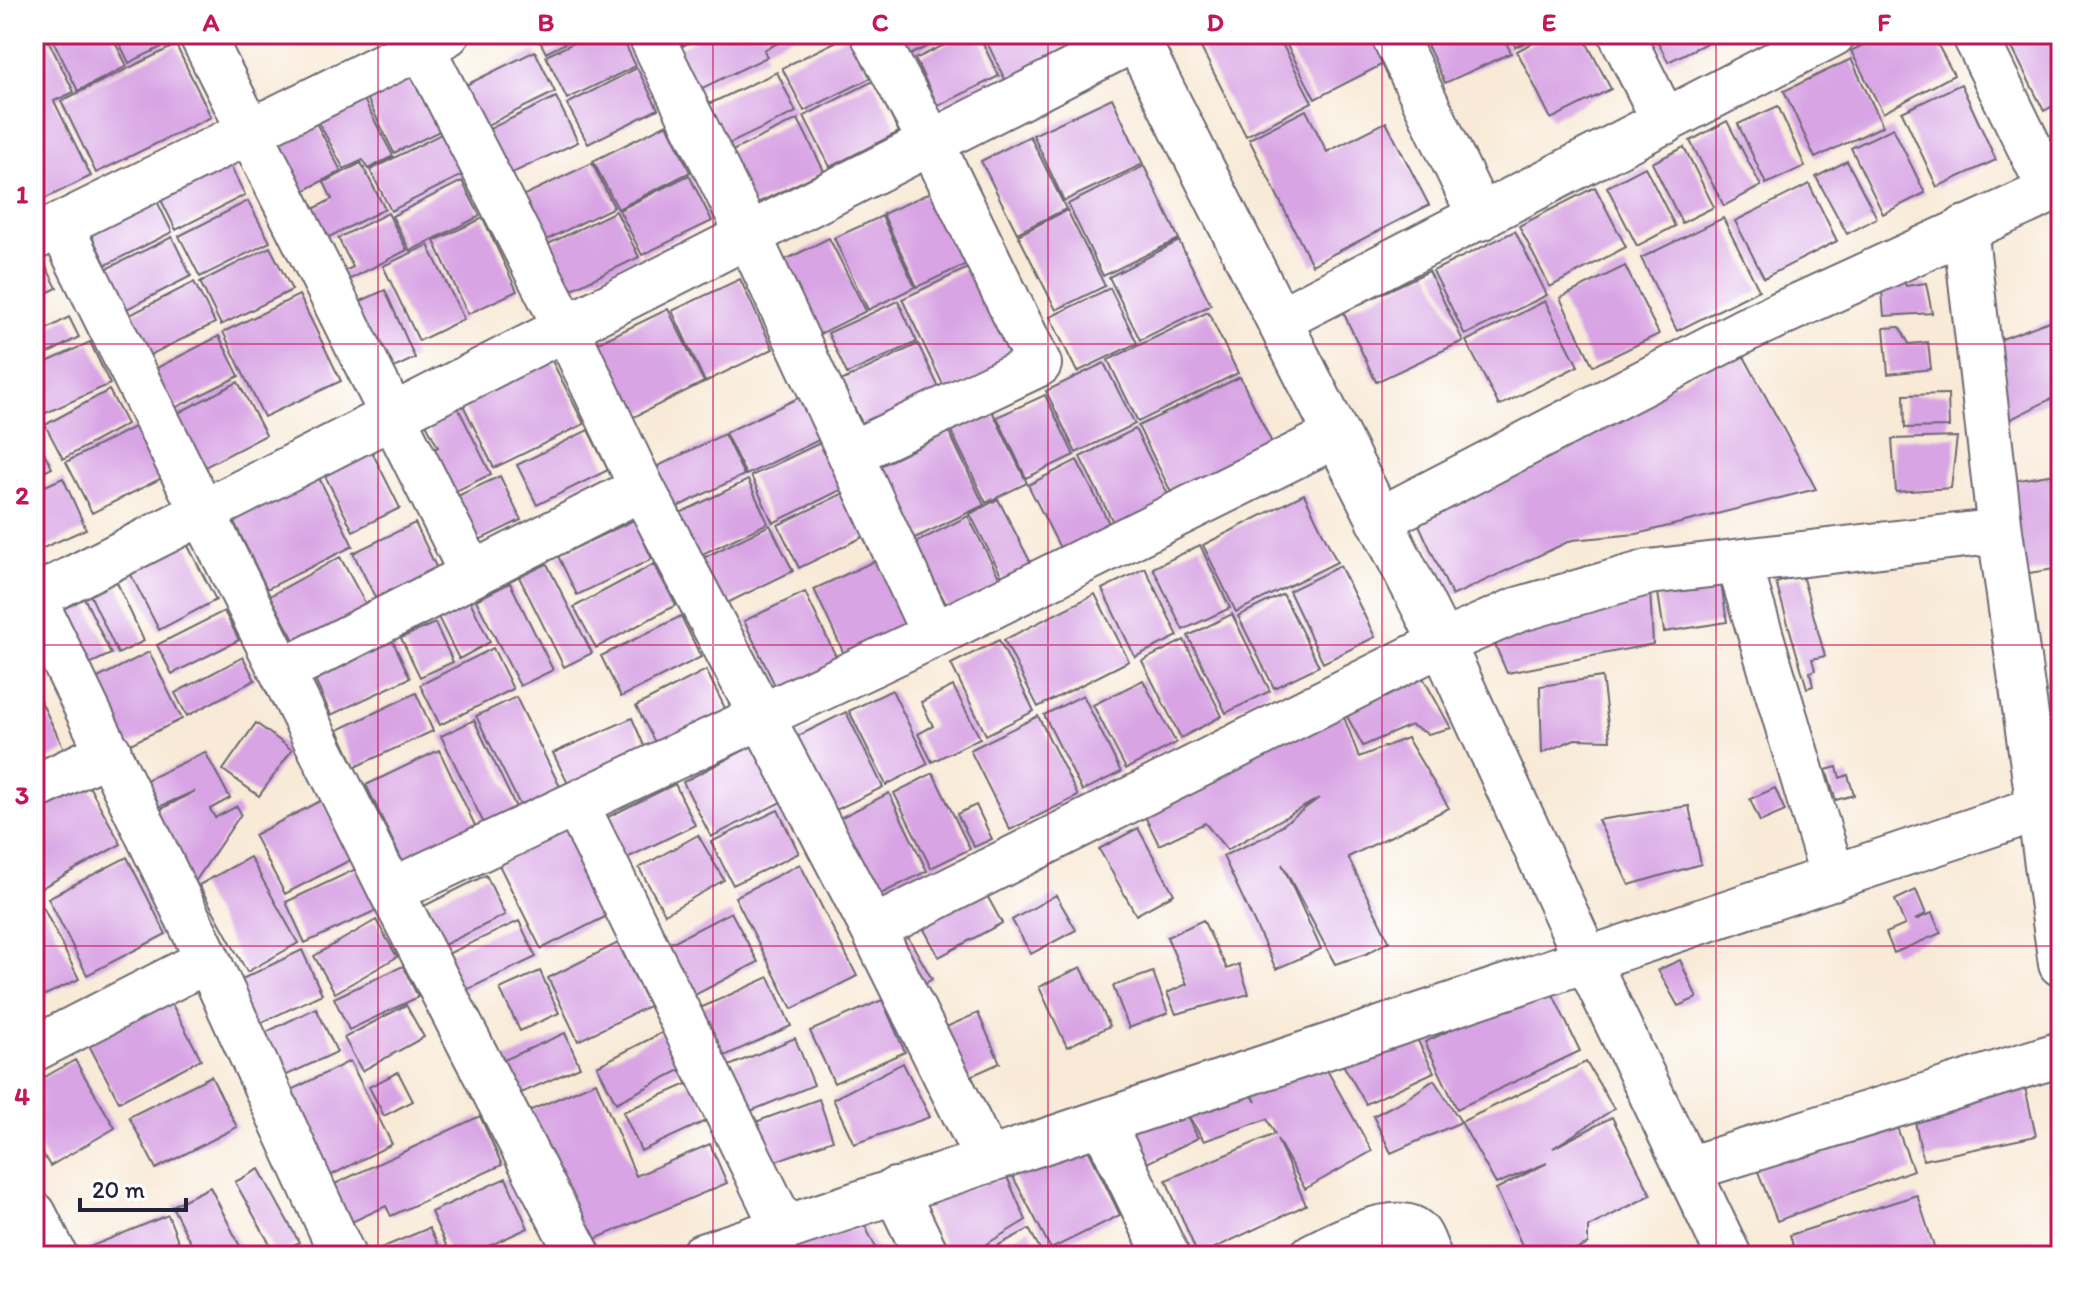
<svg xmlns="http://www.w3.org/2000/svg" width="2095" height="1290" font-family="Itim,sans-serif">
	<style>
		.building { fill: #d8a4e4 }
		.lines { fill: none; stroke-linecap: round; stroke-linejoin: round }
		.minor-casing { stroke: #6d6872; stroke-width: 48 }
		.minor { stroke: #fff; stroke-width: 44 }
		.grid { fill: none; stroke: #c2185b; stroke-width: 2; stroke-opacity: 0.55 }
		.neatline { fill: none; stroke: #c2185b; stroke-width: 3 }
		.grid-label { font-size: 26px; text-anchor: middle; font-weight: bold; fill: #c2185b }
	</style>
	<rect width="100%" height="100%" fill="#fff"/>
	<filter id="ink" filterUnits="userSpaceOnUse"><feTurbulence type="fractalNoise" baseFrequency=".0125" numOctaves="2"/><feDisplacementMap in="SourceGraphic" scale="16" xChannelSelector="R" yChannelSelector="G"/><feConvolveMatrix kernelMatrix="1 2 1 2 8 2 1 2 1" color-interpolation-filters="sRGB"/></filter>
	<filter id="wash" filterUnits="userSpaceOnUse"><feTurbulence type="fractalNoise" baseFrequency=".006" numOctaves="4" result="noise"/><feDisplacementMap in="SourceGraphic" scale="32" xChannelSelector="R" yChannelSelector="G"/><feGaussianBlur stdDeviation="1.8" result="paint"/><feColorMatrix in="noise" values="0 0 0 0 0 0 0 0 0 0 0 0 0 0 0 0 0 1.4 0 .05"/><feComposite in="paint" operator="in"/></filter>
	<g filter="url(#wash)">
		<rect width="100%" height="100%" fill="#f8ead7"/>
		<g id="blocks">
			<path class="building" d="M34,34H45L74,92L54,101L91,176L34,204Z
				M50,34H111L127,66L78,91Z
				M115,34H170L174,41L129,63Z
				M536,34H583L546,53Z
				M592,34H620L636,66L567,99L546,56Z
				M708,34H796L764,50L767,57L694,92L674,50Z
				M900,34H953L910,55Z
				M967,34H978L999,76L938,106L915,59Z
				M983,34H1077L1081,43L1005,80Z
				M1214,34H1277L1312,102L1246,136L1198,42Z
				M1281,34H1380L1393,59L1315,99Z
				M1422,34H1502L1511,53L1445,83Z
				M1510,34H1545L1515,47Z
				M1550,34H1582L1611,89L1551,119L1517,51Z
				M1654,34H1725L1668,62Z
				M1884,34H1932L1954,75L1883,113L1851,51Z
				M2005,34H2061V102L2044,111Z
				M849,35L871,78L804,111L782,68Z
				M176,45L211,117L96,173L61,101Z
				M535,51L555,92L477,130L458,89Z
				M1851,59L1883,126L1815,158L1784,91Z
				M413,64L444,129L394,153L362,88Z
				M637,68L658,109L588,144L567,104Z
				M777,72L796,112L727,145L707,105Z
				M873,81L899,132L830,167L804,116Z
				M1961,84L1996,160L1937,187L1902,112Z
				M359,90L393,156L368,169L363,160L344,169L314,114Z
				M556,97L578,142L502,178L481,133Z
				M1112,98L1143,164L1064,201L1033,135Z
				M1778,106L1805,166L1766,184L1738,124Z
				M1306,110L1327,152L1386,122L1429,205L1312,265L1249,139Z
				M310,111L341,171L298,194L266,134Z
				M798,119L824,171L753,205L728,153Z
				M1727,121L1761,186L1724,206L1690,141Z
				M667,124L690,172L618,209L593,161Z
				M1893,128L1925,193L1883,214L1851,148Z
				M445,132L466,173L391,211L370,170Z
				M1030,136L1066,209L1017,233L981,161Z
				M1684,147L1714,207L1682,223L1652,163Z
				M225,155L245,195L176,230L156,190Z
				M1847,161L1877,218L1847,234L1816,177Z
				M361,163L385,209L313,245L299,217L332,199L324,182Z
				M592,163L614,207L540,243L518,198Z
				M1144,166L1179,239L1103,276L1068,204Z
				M1645,167L1675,226L1637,246L1607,187Z
				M689,175L712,221L642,255L619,210Z
				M462,181L480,216L410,251L392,216Z
				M1809,184L1837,241L1764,278L1735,221Z
				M1595,187L1626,247L1550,287L1519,226Z
				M940,188L973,261L917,287L883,214Z
				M153,193L172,232L106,265L86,225Z
				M248,201L270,242L200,277L179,236Z
				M1067,210L1105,286L1056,310L1018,235Z
				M616,211L639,257L564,293L542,247Z
				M388,213L407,250L333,288L328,279L353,267L338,238Z
				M882,216L915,287L868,310L834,238Z
				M483,218L517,291L468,314L434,241Z
				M1723,218L1759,290L1677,331L1641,258Z
				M1515,231L1547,295L1465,335L1433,271Z
				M172,237L191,276L127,309L106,269Z
				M829,238L866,311L818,335L781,262Z
				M1179,241L1211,305L1140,340L1109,277Z
				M34,243L57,288L34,299Z
				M428,245L464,319L419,341L383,266Z
				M270,247L292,290L221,325L200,282Z
				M974,265L1019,359L947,393L902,299Z
				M1625,266L1659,334L1593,366L1560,298Z
				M1429,271L1463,341L1376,382L1343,312Z
				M1901,276L1906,286L1926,283L1932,313L1884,316L1881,278Z
				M740,279L773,349L705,382L672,311Z
				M194,282L215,323L146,357L126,317Z
				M1110,288L1137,343L1077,372L1050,317Z
				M385,290L415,358L383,373L352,305Z
				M299,295L341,381L264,417L223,332Z
				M898,301L917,342L847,374L828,333Z
				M1545,301L1578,366L1499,406L1466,341Z
				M668,309L704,382L632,418L596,344Z
				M1208,312L1238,373L1138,422L1108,360Z
				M69,317L79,337L34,361V336Z
				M2057,318L2061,394L2001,424L1994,342Z
				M1900,327L1909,344L1928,342L1931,369L1888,374L1884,328Z
				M219,336L239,376L169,411L149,372Z
				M90,342L110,384L44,414L34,391V368Z
				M918,344L943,396L867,433L841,381Z
				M1741,351L1816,489L1637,534L1572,540L1452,596L1414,514Z
				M550,357L584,424L494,468L461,401Z
				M1104,363L1135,424L1076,453L1046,391Z
				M1240,377L1272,443L1171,492L1138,426Z
				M238,382L266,435L205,467L176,414Z
				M109,390L127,424L63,459L45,425Z
				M1948,394L1949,427L1905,428L1904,395Z
				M1045,395L1074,455L1026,478L997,417Z
				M800,397L821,439L746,475L725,433Z
				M453,398L491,474L444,497L422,455L438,447L421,414Z
				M992,411L1027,483L986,503L951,431Z
				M136,426L162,478L92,513L66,462Z
				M1135,429L1171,500L1116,528L1080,457Z
				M588,430L608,470L537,505L517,465Z
				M949,432L984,505L913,539L878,467Z
				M34,433L52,468L34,477Z
				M724,434L744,475L673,509L654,468Z
				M1957,437L1951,488L1896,492L1892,439Z
				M822,442L845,488L773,523L751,476Z
				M368,444L400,508L353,531L321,468Z
				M1077,460L1112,529L1063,554L1028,485Z
				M2061,473V568L2023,574L2007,482Z
				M500,476L521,520L469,545L447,501Z
				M63,478L86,529L34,552V491Z
				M319,478L353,546L267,589L233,520Z
				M748,480L768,523L696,557L676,515Z
				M846,492L867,535L799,568L778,525Z
				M1304,494L1337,562L1236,612L1203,545Z
				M998,499L1036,573L1008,588L970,514Z
				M968,516L1002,583L949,610L915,543Z
				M634,520L652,559L577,595L558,556Z
				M415,523L441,577L380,607L353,553Z
				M770,525L793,571L721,606L699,560Z
				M187,544L216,600L159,630L130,573Z
				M1200,545L1230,608L1183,630L1153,568Z
				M340,557L370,612L300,651L270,596Z
				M879,559L916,638L851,669L814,589Z
				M547,564L592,653L564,667L519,577Z
				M654,564L676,605L596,648L574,607Z
				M1340,566L1375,637L1323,663L1289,591Z
				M1145,568L1178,636L1135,657L1102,589Z
				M1719,570L1727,622L1664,632L1656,580Z
				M1649,572L1653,644L1507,673L1486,623Z
				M113,574L144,641L118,654L86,586Z
				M1802,575L1825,656L1812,659L1815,670L1810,672L1813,686L1807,688L1776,583Z
				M510,583L553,670L520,686L476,600Z
				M805,592L842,669L781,698L744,621Z
				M82,593L111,654L72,672L43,611Z
				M1095,594L1129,661L1038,707L1004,640Z
				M1283,594L1319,666L1274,688L1238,616Z
				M468,597L490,642L459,659L436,613Z
				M224,611L239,640L172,674L157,645Z
				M1232,614L1270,691L1226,713L1188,636Z
				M681,616L701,657L621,697L601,656Z
				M435,623L453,662L420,677L401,638Z
				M388,631L410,678L331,715L309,668Z
				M999,640L1034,711L986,735L951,664Z
				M1184,640L1222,716L1181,738L1142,661Z
				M493,648L513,689L440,725L420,685Z
				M149,652L182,719L116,751L84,685Z
				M243,657L255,680L187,716L175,693Z
				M1412,658L1451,728L1428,734L1411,725L1363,746L1336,696L1359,757L1407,738L1449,808L1348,857L1389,941L1366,954L1335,964L1282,864L1321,949L1276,969L1223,856L1269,835L1319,798L1227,850L1205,823L1159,845L1130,786Z
				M706,670L729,716L660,752L636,706Z
				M1602,677L1610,740L1575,739L1542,753L1540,686Z
				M1143,680L1176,743L1126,769L1093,705Z
				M953,686L980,738L932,762L918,734L933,726L921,702Z
				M34,687L65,751L34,766Z
				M892,690L928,764L886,785L849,711Z
				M416,693L433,731L355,767L338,730Z
				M1083,695L1121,772L1082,791L1044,715Z
				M516,697L566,799L527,819L476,716Z
				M846,712L883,787L832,812L794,738Z
				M1038,716L1078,796L1010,830L970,750Z
				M632,718L649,757L572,792L553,753Z
				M474,720L520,816L488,832L441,736Z
				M256,723L292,750L259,796L223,770Z
				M752,746L781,802L711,837L683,782Z
				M439,750L481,838L408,873L366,785Z
				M205,752L230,798L210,809L215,818L237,806L241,814L188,892L148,816L195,791L150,811L138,784Z
				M1837,767L1840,778L1848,775L1854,795L1836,800L1826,770Z
				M933,773L970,849L931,868L894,793Z
				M84,777L121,844L34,892V804Z
				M675,784L695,825L625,859L606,818Z
				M1775,788L1785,811L1760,822L1750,799Z
				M889,793L927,871L873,898L834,821Z
				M322,800L352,859L285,894L254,835Z
				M976,805L992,839L974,847L957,814Z
				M1689,806L1701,864L1629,885L1598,820Z
				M778,810L799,853L733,885L711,842Z
				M563,822L609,915L541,949L495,857Z
				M1138,828L1174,894L1136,915L1099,849Z
				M698,835L724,880L665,914L639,868Z
				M127,857L166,934L87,975L48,898Z
				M250,857L298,943L247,972L199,885Z
				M800,864L857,976L792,1009L735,897Z
				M360,867L379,909L305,943L286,902Z
				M486,875L505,915L438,948L418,909Z
				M978,879L1002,923L939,957L915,913Z
				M1916,890L1926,914L1915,920L1932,913L1941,933L1894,953L1886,933L1905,925L1895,900Z
				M1056,895L1076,930L1031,954L1012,920Z
				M43,907L79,979L41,997L34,983V911Z
				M731,912L758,962L693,996L667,945Z
				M376,920L397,957L335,993L314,956Z
				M1203,920L1227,969L1239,964L1249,994L1176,1014L1167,993L1187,984L1167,937Z
				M519,921L536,957L460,993L443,956Z
				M900,923L932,979L918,988L886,931Z
				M618,943L649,1006L578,1041L548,978Z
				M302,950L322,994L250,1028L230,985Z
				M1680,960L1697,998L1678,1006L1658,970Z
				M403,966L418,997L349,1030L334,998Z
				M1081,967L1110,1026L1067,1047L1039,987Z
				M540,971L559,1013L520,1031L500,989Z
				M1153,972L1168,1013L1129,1028L1113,986Z
				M156,974L201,1059L119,1102L74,1017Z
				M769,977L791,1026L720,1058L698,1009Z
				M1548,984L1580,1051L1457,1109L1425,1042Z
				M882,1000L905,1052L834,1083L810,1031Z
				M406,1005L424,1037L362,1071L344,1038Z
				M316,1008L337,1052L274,1081L254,1038Z
				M978,1013L1000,1063L960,1081L937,1031Z
				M1407,1020L1434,1072L1366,1104L1332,1046Z
				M667,1030L686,1067L616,1103L597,1066Z
				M565,1033L580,1067L519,1094L504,1060Z
				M795,1038L814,1085L741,1115L722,1069Z
				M1317,1052L1372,1151L1305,1189L1277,1139L1306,1205L1198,1256L1166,1180L1275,1134L1267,1119L1204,1141L1181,1104L1198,1138L1143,1165L1125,1129L1240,1076L1256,1102L1250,1090Z
				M75,1060L115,1128L50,1166L34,1139V1083Z
				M350,1061L392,1144L324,1179L281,1095Z
				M1586,1062L1614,1109L1553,1148L1612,1117L1651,1195L1588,1227V1244L1564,1256H1527L1496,1189L1547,1163L1496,1184L1461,1122Z
				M903,1063L930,1117L854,1144L833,1099Z
				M398,1072L413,1101L384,1116L369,1087Z
				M211,1076L237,1127L156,1169L129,1117Z
				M1434,1080L1461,1122L1391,1153L1373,1116L1406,1099Z
				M694,1081L710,1119L641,1151L623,1112Z
				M596,1082L636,1176L710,1144L727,1183L574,1248L517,1116Z
				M2024,1083L2036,1136L1923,1160L1912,1107Z
				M819,1099L833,1140L765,1165L750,1124Z
				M1890,1109L1913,1170L1777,1221L1754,1161Z
				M480,1116L502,1165L391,1216L386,1206L343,1226L326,1188Z
				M1086,1145L1120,1215L1051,1249L1010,1171Z
				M259,1169L299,1242L276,1255L235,1182Z
				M1007,1177L1026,1220L967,1256H949L924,1202Z
				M506,1178L528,1228L467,1256H451L431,1212Z
				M210,1187L245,1256H197L172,1206Z
				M1917,1195L1935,1250L1917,1256H1796L1790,1235Z
				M168,1215L184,1256H90L87,1248Z
				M865,1226L880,1256H792L788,1247Z
				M429,1228L444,1256H362Z
				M1029,1229L1044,1256H978Z"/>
		</g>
	</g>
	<g filter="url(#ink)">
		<use href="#blocks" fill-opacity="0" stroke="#6d6872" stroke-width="2"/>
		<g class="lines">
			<defs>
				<path id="minor" d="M201,34L472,574
					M415,34L565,326L642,488L873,929L988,1161
					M650,34L748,234L934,635
					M1134,34L1442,643L1587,960L1729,1256
					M1393,34L1481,218
					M1621,34L1665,122
					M1974,34L2051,191
					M60,225L391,891L579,1256
					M1965,228L2000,531L2061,964
					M34,238L447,34
					M1279,320L1833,34
					M850,454L1039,364L931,142L873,34
					M1379,520L1745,330L2061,186
					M1739,563L1833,878
					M34,598L1145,34
					M34,599L208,960L343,1256
					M283,671L642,488
					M34,788L109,752
					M577,806L784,1229
					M391,891L934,635L1335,436
					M873,929L1442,643L1517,610L1649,572L2000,531
					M34,1049L208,960
					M1102,1122L1167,1256
					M1688,1169L2061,1054
					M895,1190L927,1256
					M34,1214L55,1256
					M702,1256L2061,801
					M1312,1256C1333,1245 1399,1211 1418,1233C1423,1239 1425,1249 1429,1256"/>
			</defs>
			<use href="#minor" class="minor-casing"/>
			<use href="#minor" class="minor"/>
		</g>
	</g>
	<path class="grid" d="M378,34V1256M713,34V1256M1048,34V1256M1382,34V1256M1716,34V1256M34,344H2061M34,645H2061M34,946H2061"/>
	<rect width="2095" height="1290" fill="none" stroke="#fff" stroke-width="88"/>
	<path d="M80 1198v12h106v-12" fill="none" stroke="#22223b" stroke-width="4"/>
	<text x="92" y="1198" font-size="24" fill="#22223b" stroke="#ffffff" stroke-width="6" paint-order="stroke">20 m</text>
	<rect x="44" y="44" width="2007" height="1202" class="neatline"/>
	<g class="grid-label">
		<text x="211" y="31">A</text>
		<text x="546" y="31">B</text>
		<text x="880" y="31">C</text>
		<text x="1215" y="31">D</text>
		<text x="1549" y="31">E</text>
		<text x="1884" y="31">F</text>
		<text x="22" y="203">1</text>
		<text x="22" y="504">2</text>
		<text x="22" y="804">3</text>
		<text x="22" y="1105">4</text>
	</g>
</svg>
